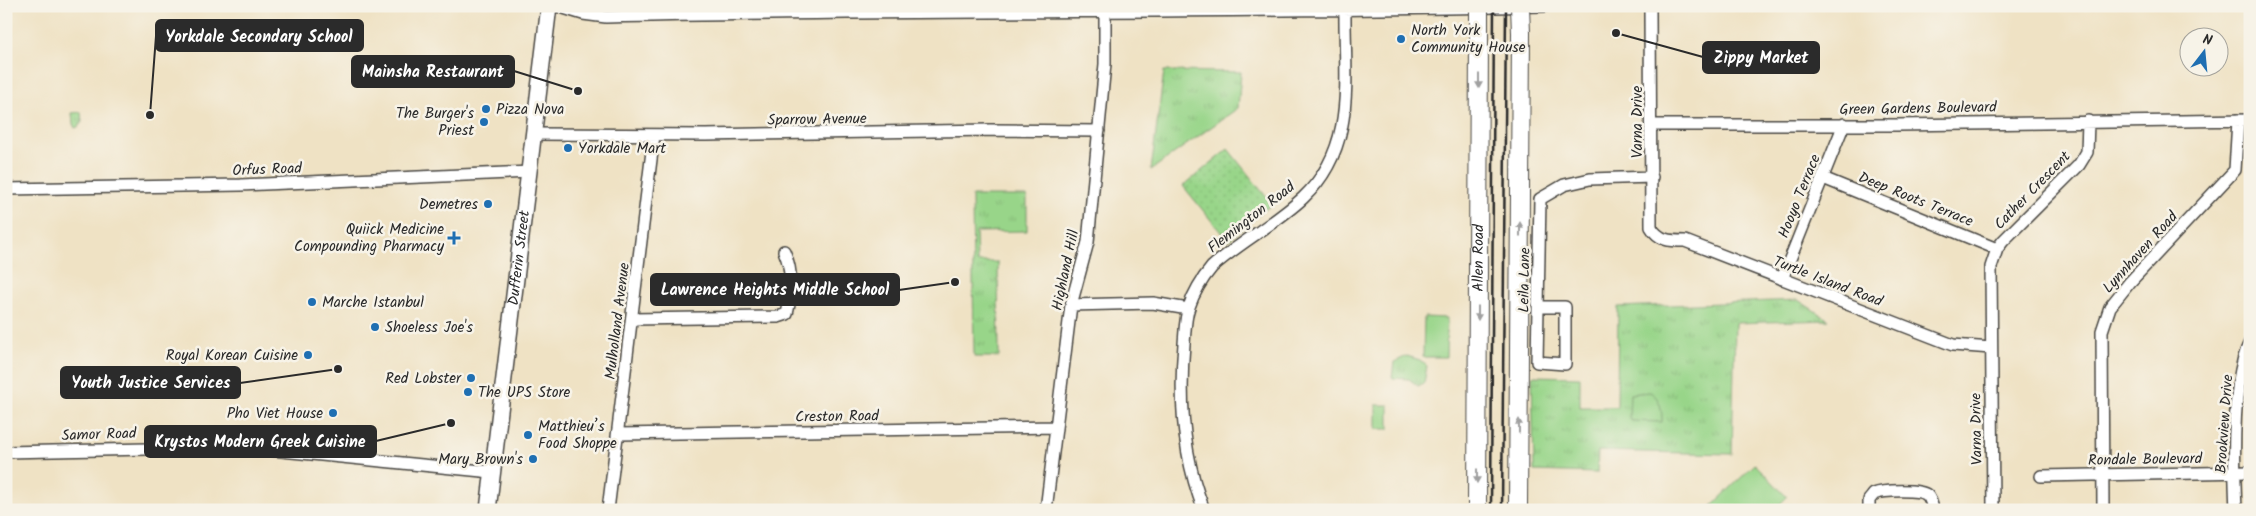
<svg xmlns="http://www.w3.org/2000/svg" width="2256" height="516" font-family="Kalam,sans-serif">
	<style>
		.grass { fill: url(#grass-dots); stroke: #62805a }
		.park { fill: url(#park-tufts); stroke: #62805a }
		.pitch { fill: #98d589; stroke: #62805a }
		.lines { fill: none; stroke-linecap: round; stroke-linejoin: round }
		.minor-casing { stroke: #484642; stroke-width: 14 }
		.major-casing { stroke: #484642; stroke-width: 18 }
		.highway-casing { stroke: #484642; stroke-width: 20 }
		.minor { stroke: #fff; stroke-width: 11 }
		.major { stroke: #fff; stroke-width: 15 }
		.highway { stroke: #fff; stroke-width: 18 }
		.rail { stroke: #2b2b2b; stroke-width: 2.5 }
		.highway-bridge-casing { stroke: #484642; stroke-width: 20; stroke-linecap: butt }
		.highway-bridge { stroke: #fff; stroke-width: 18 }
		.oneway { fill: #a0a0a0 }
		.poi-dot { fill: #1f6fb2; stroke: #f7f3e8; stroke-width: 2 }
		.labels { text-anchor: middle; stroke-width: 5; stroke-linejoin: round; paint-order: stroke }
		.poi-label { font-size: 15px; fill: #2b2b2b; stroke: #f7f3e8; text-anchor: start }
		.street-label { font-size: 15px; fill: #2b2b2b; stroke: #f7f3e8 }
		.leader { fill: none; stroke: #2b2b2b; stroke-width: 2 }
		.callout-dot { fill: #2b2b2b; stroke: #f7f3e8; stroke-width: 2 }
		.callout { fill: #2b2b2b; stroke: #2b2b2b; stroke-width: 2 }
		.callout-label { font-size: 16px; text-anchor: middle; font-weight: bold; fill: #fff }
	</style>
	<defs>
		<pattern id="grass-dots" width="8" height="8" patternUnits="userSpaceOnUse" patternTransform="scale(1.25)"><rect width="8" height="8" fill="#98d589"/><path d="M2 2h.1M6 6h.1" fill="none" stroke="#83b776" stroke-width="1.8" stroke-linecap="round"/></pattern>
		<pattern id="park-tufts" width="24" height="20" patternUnits="userSpaceOnUse" patternTransform="scale(1.25)"><rect width="24" height="20" fill="#98d589"/><path d="M3 7l-1-3M5 7V3M7 7l1-3M15 17l-1-3M17 17v-4M19 17l1-3" fill="none" stroke="#83b776"/></pattern>
	</defs>
	<rect width="100%" height="100%" fill="#f7f3e8"/>
	<filter id="ink" filterUnits="userSpaceOnUse"><feTurbulence type="fractalNoise" baseFrequency=".02" numOctaves="2"/><feDisplacementMap in="SourceGraphic" scale="10" xChannelSelector="R" yChannelSelector="G"/><feConvolveMatrix kernelMatrix="1 2 1 2 8 2 1 2 1" color-interpolation-filters="sRGB"/></filter>
	<filter id="wash" filterUnits="userSpaceOnUse"><feTurbulence type="fractalNoise" baseFrequency=".0096" numOctaves="4" result="noise"/><feDisplacementMap in="SourceGraphic" scale="20" xChannelSelector="R" yChannelSelector="G"/><feGaussianBlur stdDeviation="1.12" result="paint"/><feColorMatrix in="noise" values="0 0 0 0 0 0 0 0 0 0 0 0 0 0 0 0 0 1.4 0 .05"/><feComposite in="paint" operator="in"/></filter>
	<g filter="url(#wash)">
		<rect width="100%" height="100%" fill="#efe2c4"/>
		<path class="grass" d="M1228,149L1272,204L1228,241L1183,186Z"/>
		<path class="park" d="M1164,71L1241,72L1238,108L1151,170Z
			M81,112L82,122L78,127L75,128L73,124L72,113Z
			M972,196H1027V231L976,232L977,262H998L999,357H974Z
			M1798,300L1829,320L1735,323L1732,454L1598,451L1597,473L1534,471L1532,376L1580,377V407H1617L1618,307Z
			M1407,356L1420,360L1427,366L1424,383L1418,386L1409,379L1392,378L1394,362Z"/>
		<path class="pitch" d="M1424,317L1447,318L1446,357H1423Z
			M1650,392C1661,398 1662,411 1662,422L1631,421L1629,418L1630,394Z
			M1376,405H1389V429H1376Z
			M1755,464L1787,497L1774,510H1708Z"/>
	</g>
	<g filter="url(#ink)">
		<g class="lines">
			<defs>
				<path id="minor" d="M557,6L583,14L606,17C919,9 1233,14 1545,6
					M1650,6L1651,227C1659,241 1670,241 1685,241L1953,345L1991,348
					M1652,125H1897L2250,120
					M535,134L706,135L990,130L1099,131
					M1823,178L1997,249
					M6,189L241,185L530,172
					M1782,279L1844,124
					M1071,305L1153,303L1188,309
					M1538,307H1565V364L1537,362L1540,199L1564,185L1590,179L1652,177
					M633,319L778,317L787,314C792,293 793,271 784,251
					M619,434L1056,427
					M6,452L242,447L492,472
					M2041,476L2250,472
					M608,510L654,135
					M1046,510L1071,305L1088,242L1105,64V6
					M1204,510C1183,457 1179,401 1184,344C1185,332 1185,318 1189,307C1194,292 1202,279 1212,267C1240,242 1275,224 1303,198C1358,146 1344,77 1345,9
					M1869,510V500C1870,499 1873,495 1874,494C1883,490 1920,489 1927,495C1931,499 1932,504 1933,510
					M1993,510L1991,267L1997,249L2003,241L2079,165L2087,152L2088,121
					M2103,510L2102,331L2110,307L2130,282L2235,170L2238,120
					M2236,510C2234,468 2231,378 2250,342"/>
				<g id="major">
					<path id="s1" d="M488,510L549,6"/>
				</g>
				<g id="highway">
					<path id="s2" d="M1477,510L1479,32"/>
					<path d="M1518,510L1521,33"/>
				</g>
			</defs>
			<use href="#minor" class="minor-casing"/>
			<use href="#major" class="major-casing"/>
			<use href="#highway" class="highway-casing"/>
			<use href="#minor" class="minor"/>
			<use href="#major" class="major"/>
			<use href="#highway" class="highway"/>
			<path class="rail" d="M1491,510L1494,6
				M1502,510L1506,6"/>
			<defs>
				<path id="highway-bridge" d="M1520,6L1521,33
					M1479,32V6"/>
			</defs>
			<use href="#highway-bridge" class="highway-bridge-casing"/>
			<use href="#highway-bridge" class="highway-bridge"/>
		</g>
		<defs><path id="oneway-solid" d="M-6-.8H1V-3.2L6.5 0L1 3.2V.8H-6Z" transform="scale(1.25)"/></defs>
		<g class="oneway">
			<use href="#oneway-solid" transform="translate(1479 81) rotate(90)"/>
			<use href="#oneway-solid" transform="translate(1520 229) rotate(-90)"/>
			<use href="#oneway-solid" transform="translate(1478 313) rotate(90)"/>
			<use href="#oneway-solid" transform="translate(1519 426) rotate(-90)"/>
			<use href="#oneway-solid" transform="translate(1477 476) rotate(90)"/>
		</g>
	</g>
	<g class="poi-dot">
		<circle cx="1401" cy="39" r="5"/>
		<circle cx="486" cy="109" r="5"/>
		<circle cx="484" cy="122" r="5"/>
		<circle cx="568" cy="148" r="5"/>
		<circle cx="488" cy="204" r="5"/>
		<path d="M451.5 230.5h5v5h5v5h-5v5h-5v-5h-5v-5h5z"/>
		<circle cx="312" cy="302" r="5"/>
		<circle cx="375" cy="327" r="5"/>
		<circle cx="308" cy="355" r="5"/>
		<circle cx="471" cy="378" r="5"/>
		<circle cx="468" cy="392" r="5"/>
		<circle cx="333" cy="413" r="5"/>
		<circle cx="528" cy="435" r="5"/>
		<circle cx="533" cy="459" r="5"/>
	</g>
	<g class="labels">
		<g class="poi-label">
			<text x="1411" y="35">North York<tspan x="1411" dy="17">Community House</tspan></text>
			<text x="496" y="114">Pizza Nova</text>
			<text x="474" y="118" text-anchor="end">The Burger's<tspan x="474" dy="17">Priest</tspan></text>
			<text x="578" y="153">Yorkdale Mart</text>
			<text x="478" y="209" text-anchor="end">Demetres</text>
			<text x="444" y="234" text-anchor="end">Quiick Medicine<tspan x="444" dy="17">Compounding Pharmacy</tspan></text>
			<text x="322" y="307">Marche Istanbul</text>
			<text x="385" y="332">Shoeless Joe's</text>
			<text x="298" y="360" text-anchor="end">Royal Korean Cuisine</text>
			<text x="461" y="383" text-anchor="end">Red Lobster</text>
			<text x="478" y="397">The UPS Store</text>
			<text x="323" y="418" text-anchor="end">Pho Viet House</text>
			<text x="538" y="431">Matthieu’s<tspan x="538" dy="17">Food Shoppe</tspan></text>
			<text x="523" y="464" text-anchor="end">Mary Brown's</text>
		</g>
		<g class="street-label">
			<text transform="translate(1918 108) rotate(-1)" y="5">Green Gardens Boulevard</text>
			<text transform="translate(817 119) rotate(-1)" y="5">Sparrow Avenue</text>
			<text transform="translate(1637 122) rotate(-90)" y="5">Varna Drive</text>
			<text transform="translate(267 169) rotate(-2)" y="5">Orfus Road</text>
			<text transform="translate(2032 190) rotate(-46)" y="5">Cather Crescent</text>
			<text transform="translate(1799 196) rotate(-68)" y="5">Hooyo Terrace</text>
			<text transform="translate(1916 199) rotate(22)" y="5">Deep Roots Terrace</text>
			<text transform="translate(1251 217) rotate(-38)" y="5">Flemington Road</text>
			<text transform="translate(2140 252) rotate(-48)" y="5">Lynnhaven Road</text>
			<text dy="5" stroke="none"><textPath href="#s1" startOffset="254">Dufferin Street</textPath></text>
			<text dy="5" stroke="none"><textPath href="#s2" startOffset="252">Allen Road</textPath></text>
			<text transform="translate(1065 270) rotate(-78)" y="5">Highland Hill</text>
			<text transform="translate(1524 280) rotate(-89)" y="5">Leila Lane</text>
			<text transform="translate(1828 281) rotate(21)" y="5">Turtle Island Road</text>
			<text transform="translate(617 321) rotate(-83)" y="5">Mulholland Avenue</text>
			<text transform="translate(837 416) rotate(-1)" y="5">Creston Road</text>
			<text transform="translate(2224 424) rotate(-86)" y="5">Brookview Drive</text>
			<text transform="translate(1976 429) rotate(-91)" y="5">Varna Drive</text>
			<text transform="translate(99 434) rotate(-2)" y="5">Samor Road</text>
			<text transform="translate(2145 459) rotate(-1)" y="5">Rondale Boulevard</text>
		</g>
	</g>
	<path class="leader" d="M150 115L156 36M1616 33L1703 57M578 91L514 71M955 282L899 290M338 369L240 383M451 423L376 441"/>
	<g class="callout-dot">
		<circle cx="150" cy="115" r="5"/>
		<circle cx="1616" cy="33" r="5"/>
		<circle cx="578" cy="91" r="5"/>
		<circle cx="955" cy="282" r="5"/>
		<circle cx="338" cy="369" r="5"/>
		<circle cx="451" cy="423" r="5"/>
	</g>
	<g class="callout">
		<rect x="156" y="20" width="207" height="31" rx="5"/>
		<rect x="1703" y="42" width="116" height="31" rx="5"/>
		<rect x="352" y="56" width="162" height="31" rx="5"/>
		<rect x="651" y="274" width="248" height="31" rx="5"/>
		<rect x="61" y="367" width="179" height="31" rx="5"/>
		<rect x="145" y="426" width="231" height="31" rx="5"/>
	</g>
	<g class="callout-label">
		<text x="259" y="42">Yorkdale Secondary School</text>
		<text x="1761" y="63">Zippy Market</text>
		<text x="433" y="77">Mainsha Restaurant</text>
		<text x="775" y="295">Lawrence Heights Middle School</text>
		<text x="151" y="388">Youth Justice Services</text>
		<text x="260" y="447">Krystos Modern Greek Cuisine</text>
	</g>
	<rect width="2256" height="516" fill="none" stroke="#f7f3e8" stroke-width="25"/>
	<g transform="translate(2204 52) rotate(16)"><circle r="24" fill="#f7f3e8" stroke="#a5a39c"/>
	<path d="M0-4L9 19L0 12L-9 19Z" fill="#1f6fb2"/>
	<text y="-8" font-size="14" font-weight="bold" text-anchor="middle" fill="#2b2b2b">N</text>
	</g>
</svg>
